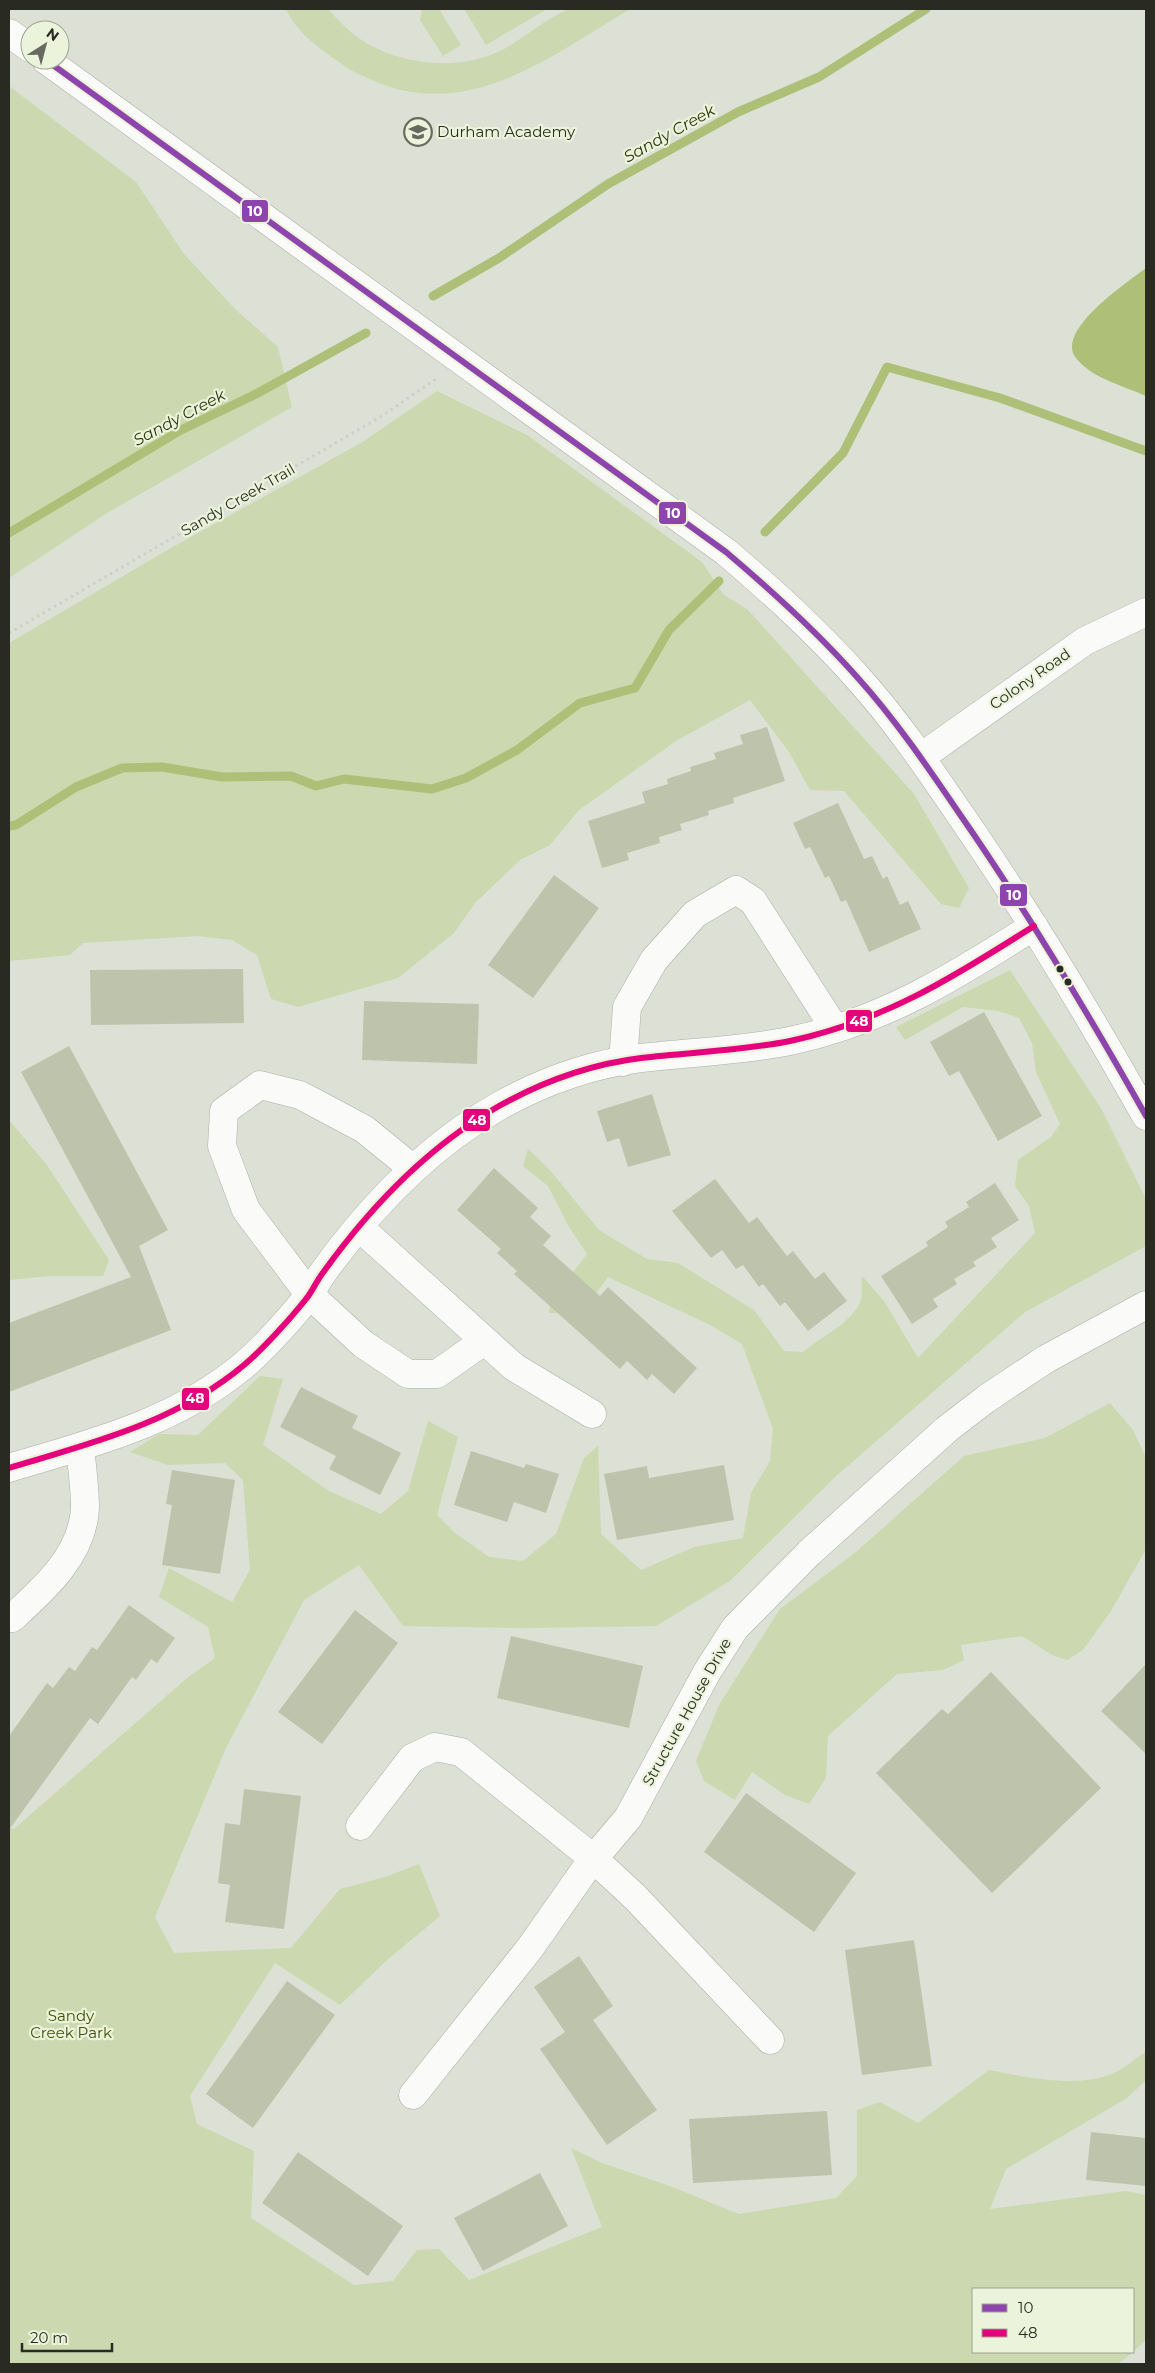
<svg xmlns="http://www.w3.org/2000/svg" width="1155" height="2373" font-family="Montserrat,sans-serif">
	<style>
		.green { fill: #ccd8af }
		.water { fill: #aebf78 }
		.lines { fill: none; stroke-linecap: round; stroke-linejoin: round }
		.stream { stroke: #aebf78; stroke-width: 9 }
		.building { fill: #bec4ac }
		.minor-casing { stroke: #acaea5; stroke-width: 29 }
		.path { stroke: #cececb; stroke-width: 3; stroke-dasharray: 2.5 4; stroke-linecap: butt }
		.minor { stroke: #fafaf9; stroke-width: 28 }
		.bus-1-casing { stroke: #ecf3db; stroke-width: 10 }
		.bus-2-casing { stroke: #ecf3db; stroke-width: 10 }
		.bus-1 { stroke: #8e44ad; stroke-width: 6 }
		.bus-2 { stroke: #e5007d; stroke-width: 6 }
		.bus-dot { fill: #292b23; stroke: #ecf3db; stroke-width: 2 }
		.labels { text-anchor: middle; stroke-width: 4.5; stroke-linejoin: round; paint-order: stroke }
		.poi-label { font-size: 15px; fill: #292b23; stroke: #ecf3db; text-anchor: start }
		.street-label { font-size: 15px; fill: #292b23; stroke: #ecf3db }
		.park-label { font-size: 15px; fill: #435007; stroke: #ecf3db }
		.water-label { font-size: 16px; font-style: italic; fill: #2c350d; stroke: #ecf3db }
		.line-badge { stroke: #ecf3db; stroke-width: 2 }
		.badge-label { font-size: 14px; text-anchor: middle; font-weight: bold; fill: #fff }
	</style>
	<rect width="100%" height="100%" fill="#dde0d4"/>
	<path class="green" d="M286,9H328C340,22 352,35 368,44C407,66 463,71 504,49C525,37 547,18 569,9C579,5 616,9 630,9C551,56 468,123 372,80C360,75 349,70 339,62C319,48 296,32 286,9Z
		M422,9H439L461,45L443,56L420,20Z
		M464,9H547L486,45Z
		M9,86L136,182L184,254L236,310L278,347L292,407L107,513L9,578Z
		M437,391L527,435L702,562L724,595L747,609L914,794L969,888L959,908L941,904L844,791L810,790L789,752L750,700L676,741L579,810L550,845L520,860L475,903L454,933L398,978L298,1007L271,999L257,955L232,940L197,936L83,943L70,955L9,961V643L171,548L361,443Z
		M1010,970L1102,1110L1146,1199V1246L1025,1312L835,1477L730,1581L656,1626L524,1628L403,1626L359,1565L304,1600L226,1748L155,1917L174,1953L291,1948L340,1889L385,1877L419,1864L440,1916L387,1960L340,2005L275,1963L190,2096L197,2124L254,2151L251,2218L354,2285L393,2281L417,2250L439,2249L469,2280L602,2227L571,2148L602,2163L670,2186L739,2214L836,2198L857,2176V2110L880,2102L918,2123L989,2070C1025,2077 1079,2089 1114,2073C1125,2068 1136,2058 1146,2052V2080L1127,2098L1006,2169L990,2209L1126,2191L1146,2195V2340L1134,2351V2289H974V2352H1133L1118,2364H9V1828L14,1829L186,1679L215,1658L208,1627L159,1597L169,1568L232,1602L250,1570L243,1480L225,1463L168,1465L130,1452L159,1434L198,1435L260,1376L283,1379L263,1445L329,1491L381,1514L408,1491L428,1421L458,1437L437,1515L454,1532L489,1557L523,1561L556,1534L584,1458L598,1446L601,1534L641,1570L694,1547L743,1538L751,1493L770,1461L773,1429L742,1344L710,1325L608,1277L582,1312L549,1313L551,1297L565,1283L587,1254L569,1227L548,1186L523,1166L528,1149L549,1169L599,1230L647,1259L678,1263L754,1310L784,1351L803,1352C820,1337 853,1323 861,1300C863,1294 861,1283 862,1276L884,1301L918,1358L1035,1233L1029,1206L1015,1186L1018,1160L1051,1137L1060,1124L1036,1072L1032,1043L1019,1018L999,1011L963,1007L905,1040L896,1027Z
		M9,1120L47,1165L109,1260L103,1276H50L9,1280Z
		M1110,1403L1133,1430L1146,1458V1549L1111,1611L1083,1650L1067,1660L1052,1655L1022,1636L961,1645L964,1660L943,1670L897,1674L828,1736L826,1778L809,1804L785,1795L752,1772L735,1800L704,1781L696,1761L719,1705L780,1609L856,1552L964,1456L1045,1438Z"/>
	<path class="water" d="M1146,268V396C1124,386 1091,378 1076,358C1055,330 1128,282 1146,268Z"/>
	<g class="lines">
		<path class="stream" d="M433,296L499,258L608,184L738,112L819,77L926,9
			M765,532L843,453L887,367L1000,398L1146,451
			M9,533L181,430L256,394L366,333
			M9,826L16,825L76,787L122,768L162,767L222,777L291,776L316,786L344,779L432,789L466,778L517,750L580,703L635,688L669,630L719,581"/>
	</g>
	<path class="building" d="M767,727L785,781L733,798L734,803L708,811L709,815L680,824L682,830L659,837L660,843L627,853L629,860L602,868L588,821L645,803L642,792L668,784L667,779L691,771L690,767L716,759L714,753L743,744L740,735Z
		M838,803L864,859L872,856L883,879L887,876L900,905L908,901L921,929L869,952L846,900L841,902L829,876L825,878L810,847L805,849L793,823Z
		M554,875L599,908L533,998L488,965Z
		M243,969L244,1023L91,1025L90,970Z
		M364,1001L479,1004L477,1064L362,1060Z
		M984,1012L1042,1116L998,1141L959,1071L949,1076L930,1042Z
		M69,1046L168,1230L139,1246L171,1330L9,1392V1323L131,1277L21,1072Z
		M652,1094L671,1155L628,1167L619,1138L607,1142L597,1111Z
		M494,1168L538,1208L530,1217L551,1236L543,1245L600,1296L608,1287L697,1368L674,1394L652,1374L647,1380L627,1361L620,1369L514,1274L517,1271L497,1253L501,1249L457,1210Z
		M715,1179L749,1223L757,1217L787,1256L793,1251L815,1279L824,1272L847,1301L808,1331L785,1302L780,1306L763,1284L759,1287L743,1265L736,1269L722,1250L711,1258L672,1211Z
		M995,1183L1019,1220L991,1238L997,1247L973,1262L976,1266L954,1279L957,1284L933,1299L938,1307L912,1324L881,1276L928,1246L926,1242L948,1227L945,1222L969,1207L966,1202Z
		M301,1387L358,1416L352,1428L401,1453L380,1495L329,1469L336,1456L280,1427Z
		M471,1451L524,1468L526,1464L559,1474L546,1513L514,1502L507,1522L454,1505Z
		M724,1465L734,1520L617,1540L604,1474L647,1466L649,1478Z
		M172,1470L235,1480L220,1574L162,1565L172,1505L166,1504Z
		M129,1605L175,1638L157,1663L151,1659L136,1680L132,1677L98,1724L90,1718L9,1830V1736L47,1683L53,1688L69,1667L75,1671L92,1647L97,1650Z
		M355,1610L398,1643L322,1744L278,1712Z
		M511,1636L643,1666L629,1728L497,1698Z
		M1146,1664V1754L1101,1711Z
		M991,1672L1101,1788L992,1893L876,1773L942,1709L948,1714Z
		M244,1789L301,1796L284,1929L225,1922L230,1885L218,1883L225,1823L240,1825Z
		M746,1793L856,1873L814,1932L704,1852Z
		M914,1940L932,2066L862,2075L845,1950Z
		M579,1956L613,2006L593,2020L657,2110L607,2145L540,2049L565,2032L534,1987Z
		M287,1981L335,2015L253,2128L206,2094Z
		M827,2111L832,2175L693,2183L689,2119Z
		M1091,2132L1146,2138V2186L1086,2180Z
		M298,2152L403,2226L368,2276L262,2203Z
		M540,2173L568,2226L483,2271L454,2218Z"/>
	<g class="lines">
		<defs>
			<path id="minor" d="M9,33L30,48
				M46,60L726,552C772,591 817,632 857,677C895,719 927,766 959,813C1027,911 1088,1013 1146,1116
				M921,757L1085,641L1146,612
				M623,1062L627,1007L654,960L695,914L736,890L753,901L835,1029
				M412,1168L364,1129L300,1095L260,1085L224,1111L222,1146L246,1210L309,1294L363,1344L408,1374H437L484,1341
				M359,1227L514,1367L592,1414
				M9,1468C92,1443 175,1423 244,1365C262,1350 291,1318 306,1299C312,1292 316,1282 322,1274C370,1207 427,1147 499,1106C542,1082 592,1064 641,1058C692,1052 740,1051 790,1041C884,1021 954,977 1034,926
				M9,1618H12C43,1590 83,1555 85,1508C85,1488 82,1467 80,1447
				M360,1826L412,1758L435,1747L461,1752L594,1859L635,1897L770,2040
				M413,2095L530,1948L589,1864L628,1818L707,1672L735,1628L809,1553L947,1429L986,1399L1046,1359L1146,1305"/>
		</defs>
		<use href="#minor" class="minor-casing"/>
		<path class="path" d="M9,633L382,416L436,379"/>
		<use href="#minor" class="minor"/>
		<defs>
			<path id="bus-1" d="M46,60L726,552C772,591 817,632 857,677C895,719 927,766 959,813C1027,911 1088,1013 1146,1116"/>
			<path id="bus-2" d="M9,1468C92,1443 175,1423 244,1365C262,1350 291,1318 306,1299C312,1292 316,1282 322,1274C370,1207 427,1147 499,1106C542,1082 592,1064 641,1058C692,1052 740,1051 790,1041C884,1021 954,977 1034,926"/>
		</defs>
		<use href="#bus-1" class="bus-1-casing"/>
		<use href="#bus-2" class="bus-2-casing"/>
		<use href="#bus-1" class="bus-1"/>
		<use href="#bus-2" class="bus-2"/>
	</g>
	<defs>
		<symbol id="school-ring" viewBox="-11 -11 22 22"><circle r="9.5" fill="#ecf3db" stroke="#686a61" stroke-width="1.5"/><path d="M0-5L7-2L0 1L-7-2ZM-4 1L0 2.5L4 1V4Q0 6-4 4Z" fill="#686a61"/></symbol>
	</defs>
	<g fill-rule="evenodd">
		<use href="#school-ring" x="402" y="116" width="32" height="32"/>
	</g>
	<g class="bus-dot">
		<circle cx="1060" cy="969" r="4.5"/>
		<circle cx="1068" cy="982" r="4.5"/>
	</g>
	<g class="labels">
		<g class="poi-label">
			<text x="437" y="137">Durham Academy</text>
		</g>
		<g class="street-label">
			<text transform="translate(238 500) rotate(-30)" y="5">Sandy Creek Trail</text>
			<text transform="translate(1030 679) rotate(-35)" y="5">Colony Road</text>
			<text transform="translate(687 1712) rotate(-61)" y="5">Structure House Drive</text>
		</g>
		<g class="park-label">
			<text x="71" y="2021">Sandy<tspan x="71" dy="17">Creek Park</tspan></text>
		</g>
		<g class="water-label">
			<text transform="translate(669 133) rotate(-29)" y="6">Sandy Creek</text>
			<text transform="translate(179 417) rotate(-28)" y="6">Sandy Creek</text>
		</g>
	</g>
	<g class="line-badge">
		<rect x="241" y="199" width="28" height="24" rx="5" fill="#8e44ad"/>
		<rect x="658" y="501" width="29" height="24" rx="5" fill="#8e44ad"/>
		<rect x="999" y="883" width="29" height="24" rx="5" fill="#8e44ad"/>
		<rect x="845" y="1009" width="28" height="24" rx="5" fill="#e5007d"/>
		<rect x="462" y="1108" width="29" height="24" rx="5" fill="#e5007d"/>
		<rect x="181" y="1387" width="29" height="24" rx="5" fill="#e5007d"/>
	</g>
	<g class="badge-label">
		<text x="255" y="216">10</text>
		<text x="673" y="518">10</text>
		<text x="1014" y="900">10</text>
		<text x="859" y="1026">48</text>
		<text x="477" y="1125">48</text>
		<text x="195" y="1403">48</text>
	</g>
	<rect width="1155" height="2373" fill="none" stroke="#292b23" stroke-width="20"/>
	<rect x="972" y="2288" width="162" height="65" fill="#ecf3db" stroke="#9ea391"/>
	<rect x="982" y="2304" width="25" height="8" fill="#8e44ad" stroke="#9ea391"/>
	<text x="1018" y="2313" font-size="15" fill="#292b23">10</text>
	<rect x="982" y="2329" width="25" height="8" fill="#e5007d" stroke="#9ea391"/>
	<text x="1018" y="2338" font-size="15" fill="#292b23">48</text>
	<g transform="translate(45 45) rotate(36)"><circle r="24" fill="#ecf3db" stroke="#9ea391"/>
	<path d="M0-4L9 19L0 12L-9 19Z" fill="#686a61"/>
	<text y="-8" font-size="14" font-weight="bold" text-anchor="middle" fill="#292b23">N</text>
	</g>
	<path d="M22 2343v8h90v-8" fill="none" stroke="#292b23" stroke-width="2.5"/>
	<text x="30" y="2343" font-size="15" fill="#292b23" stroke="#ecf3db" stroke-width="4" paint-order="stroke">20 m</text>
</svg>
